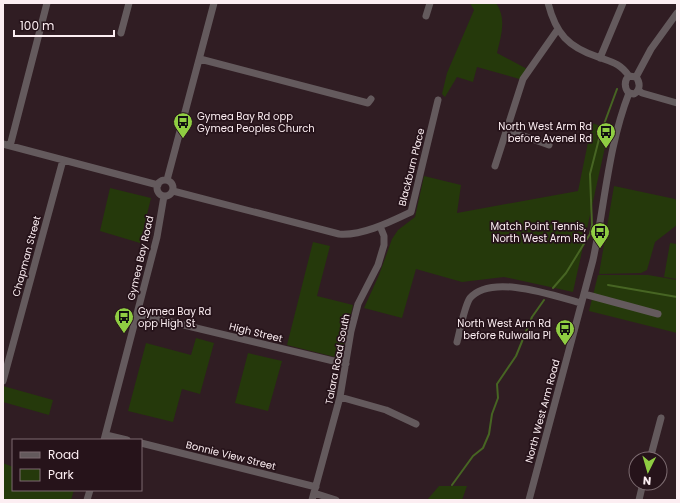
<svg xmlns="http://www.w3.org/2000/svg" width="680" height="503" font-family="Poppins,sans-serif">
	<style>
		.green { fill: #25390b }
		.lines { fill: none; stroke-linecap: round; stroke-linejoin: round }
		.stream { stroke: #476523; stroke-width: 2 }
		.minor { stroke: #645a5d; stroke-width: 7 }
		.labels { text-anchor: middle; stroke-width: 3.5; stroke-linejoin: round; paint-order: stroke }
		.poi-label { font-size: 10px; fill: #fceef2; stroke: #26131a; text-anchor: end }
		.street-label { font-size: 10px; fill: #fceef2; stroke: #26131a }
	</style>
	<rect width="100%" height="100%" fill="#301d23"/>
	<path class="green" d="M470,3H496C507,19 501,36 497,53L529,70L523,80L477,67L473,82L457,77L445,97L442,94L447,73L474,10Z
		M592,123L609,129L573,292L504,277L462,282L416,269L402,318L364,308L379,275L392,239L398,230L415,217L424,176L461,185L457,213L578,191Z
		M614,186L675,199L677,202V225L655,242L647,270L641,273L599,274Z
		M110,188L151,198L140,243L100,231Z
		M313,242L330,246L317,296L353,305L341,358H339L287,345Z
		M670,243L677,244V279L664,277Z
		M598,275H648L677,280V333L589,311Z
		M196,338L214,343L200,394L182,389L173,422L128,411L146,343L191,355Z
		M248,353L282,361L268,411L235,403Z
		M3,386L53,400L49,415L3,402Z
		M3,463L13,467V490H74L71,500H3Z
		M439,486H467L462,500H427Z"/>
	<g class="lines">
		<path class="stream" d="M608,285L677,297
			M553,288L566,273L590,234L592,225L590,174L600,135L617,89
			M452,485L473,456L483,448L489,434L492,414L498,398L497,384L516,356L532,317L544,300"/>
		<path class="minor" d="M548,3C556,34 568,47 598,57C612,62 620,63 629,76
			M426,16L430,3
			M121,33L129,3
			M600,58L623,3
			M200,59L368,103L371,99
			M629,76L636,77C640,82 641,90 634,94L629,93C624,88 624,80 629,76Z
			M636,77L651,49L677,13
			M638,90L642,93L677,103
			M507,130L549,145
			M3,144L158,185
			M10,146L47,3
			M495,166L523,79L558,29
			M157 188a8 8 0 1 1 16 0a8 8 0 1 1-16 0Z
			M167,180L214,3
			M173,191L339,234C362,236 390,222 411,212L438,100
			M584,294L658,314
			M138,314L346,364
			M457,342C460,331 464,307 470,298C491,273 555,296 581,303
			M3,381L63,160
			M340,397L386,410L416,424
			M106,435L127,440
			M104,440L157,237L164,196
			M141,443L316,487
			M650,459L661,418
			M314,493L336,500
			M87,500L90,490
			M312,500L340,397L351,331L358,304L378,265L384,245V236L380,226
			M529,500L593,260C605,204 608,147 629,93
			M639,500L643,483"/>
	</g>
	<defs>
		<symbol id="bus-pin" viewBox="-11 -11 22 30"><path d="M0 17L-7.5 6A9.5 9.5 0 1 1 7.5 6Z" fill="#8fcd42" stroke="#26131a"/><path d="M-5-6H5V4H4V6H2V4H-2V6H-4V4H-5ZM-3.5-4V0h7V-4ZM-3.5 1.2v1.5H-2V1.2ZM2 1.2v1.5H3.5V1.2Z" fill="#111"/></symbol>
	</defs>
	<g fill-rule="evenodd">
		<use href="#bus-pin" x="172" y="111" width="22" height="30"/>
		<use href="#bus-pin" x="595" y="121" width="22" height="30"/>
		<use href="#bus-pin" x="589" y="221" width="22" height="30"/>
		<use href="#bus-pin" x="113" y="306" width="22" height="30"/>
		<use href="#bus-pin" x="554" y="318" width="22" height="30"/>
	</g>
	<g class="labels">
		<g class="poi-label">
			<text x="197" y="120" text-anchor="start">Gymea Bay Rd opp<tspan x="197" dy="12">Gymea Peoples Church</tspan></text>
			<text x="592" y="130">North West Arm Rd<tspan x="592" dy="12">before Avenel Rd</tspan></text>
			<text x="586" y="230">Match Point Tennis,<tspan x="586" dy="12">North West Arm Rd</tspan></text>
			<text x="138" y="315" text-anchor="start">Gymea Bay Rd<tspan x="138" dy="12">opp High St</tspan></text>
			<text x="551" y="327">North West Arm Rd<tspan x="551" dy="12">before Rulwalla Pl</tspan></text>
		</g>
		<g class="street-label">
			<text transform="translate(411 167) rotate(-76)" y="4">Blackburn Place</text>
			<text transform="translate(26 256) rotate(-75)" y="4">Chapman Street</text>
			<text transform="translate(140 258) rotate(-77)" y="4">Gymea Bay Road</text>
			<text transform="translate(256 332) rotate(14)" y="4">High Street</text>
			<text transform="translate(337 359) rotate(-79)" y="4">Talara Road South</text>
			<text transform="translate(542 411) rotate(-75)" y="4">North West Arm Road</text>
			<text transform="translate(231 455) rotate(14)" y="4">Bonnie View Street</text>
		</g>
	</g>
	<rect width="680" height="503" fill="none" stroke="#fceef2" stroke-width="8"/>
	<rect x="12" y="439" width="130" height="52" fill="#26131a" stroke="#7c6b70"/>
	<rect x="20" y="452" width="20" height="6" fill="#645a5d" stroke="#7c6b70"/>
	<text x="48" y="459" font-size="12" fill="#fceef2">Road</text>
	<rect x="20" y="469" width="20" height="12" fill="#25390b" stroke="#7c6b70"/>
	<text x="48" y="479" font-size="12" fill="#fceef2">Park</text>
	<g transform="translate(648 471) rotate(185)"><circle r="19" fill="#26131a" stroke="#7c6b70"/>
	<path d="M0-3L7 15L0 10L-7 15Z" fill="#8fcd42"/>
	<text y="-6" font-size="11" font-weight="bold" text-anchor="middle" fill="#fceef2">N</text>
	</g>
	<path d="M14 30v6h100v-6" fill="none" stroke="#fceef2" stroke-width="2"/>
	<text x="20" y="30" font-size="12" fill="#fceef2" stroke="#26131a" stroke-width="3" paint-order="stroke">100 m</text>
</svg>
